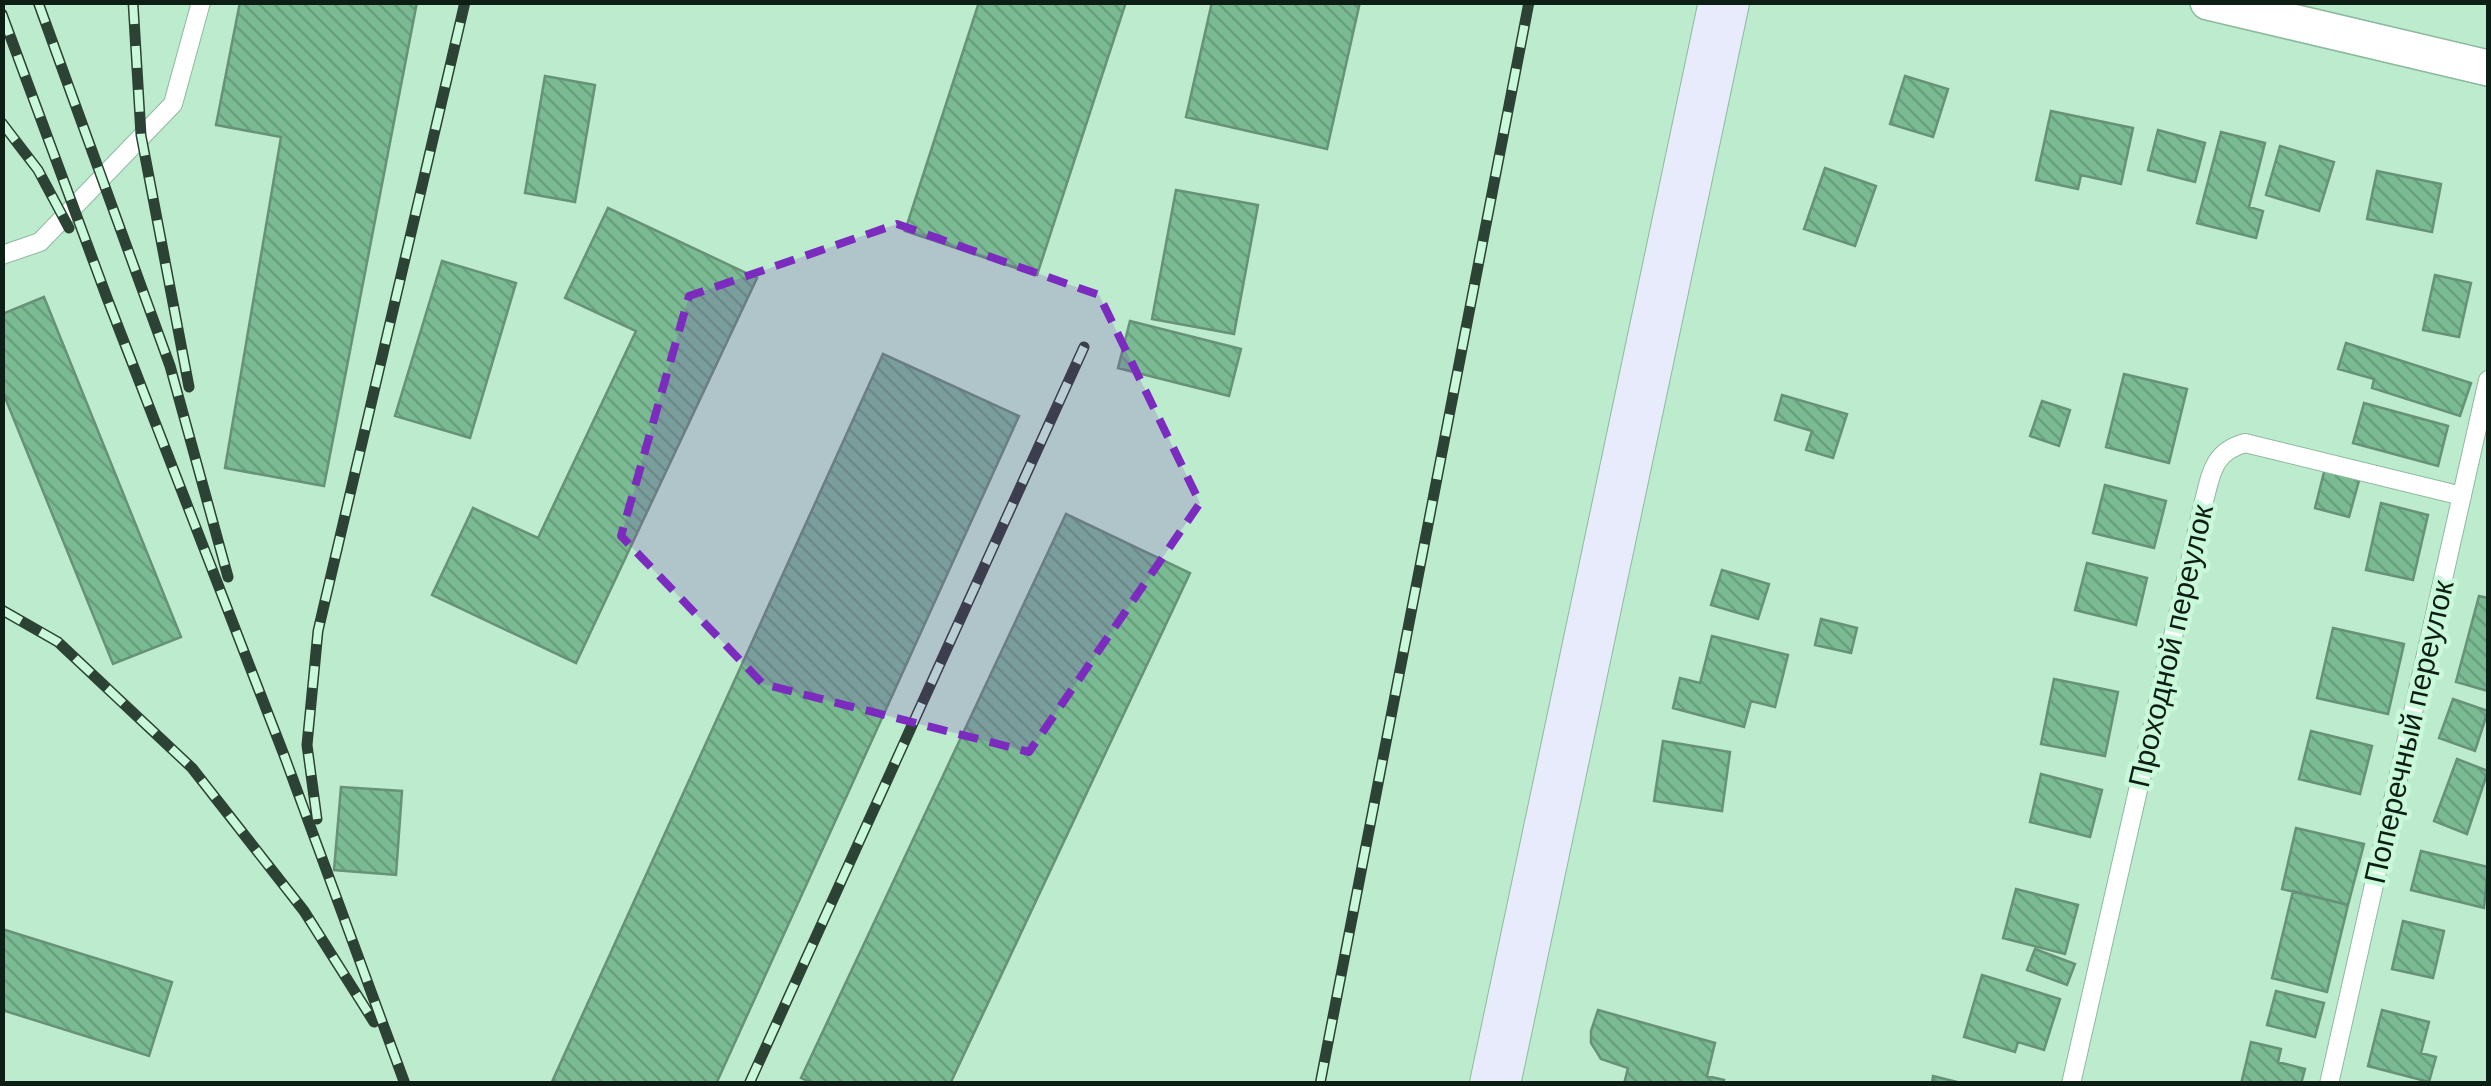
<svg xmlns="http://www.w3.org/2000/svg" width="2491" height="1086" font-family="'DM Sans',sans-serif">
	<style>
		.building { fill: url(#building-back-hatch); stroke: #679277; stroke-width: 2.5 }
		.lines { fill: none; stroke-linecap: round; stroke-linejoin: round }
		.lane-casing { stroke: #8dba9e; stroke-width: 20 }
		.street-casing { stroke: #8dba9e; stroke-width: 38 }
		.secondary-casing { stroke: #8dba9e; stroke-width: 52 }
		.lane { stroke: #fff; stroke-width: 18 }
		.street { stroke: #fff; stroke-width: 35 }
		.secondary { stroke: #e8ebfc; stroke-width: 50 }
		.rail-casing { stroke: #2c4234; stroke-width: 11 }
		.rail { stroke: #caf8da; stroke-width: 8; stroke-dasharray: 22; stroke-linecap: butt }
		.marked { fill: #7b2cbf; fill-opacity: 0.2; stroke: #7b2cbf; stroke-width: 8; stroke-dasharray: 20 12; stroke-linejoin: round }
		.labels { text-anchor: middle; stroke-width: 9; stroke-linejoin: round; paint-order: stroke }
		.street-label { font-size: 30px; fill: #0d1f14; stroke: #caf8da }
	</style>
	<defs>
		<pattern id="building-back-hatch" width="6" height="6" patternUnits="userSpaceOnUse" patternTransform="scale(2.5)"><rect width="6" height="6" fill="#7abb93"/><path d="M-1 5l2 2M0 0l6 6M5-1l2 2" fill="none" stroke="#68a07e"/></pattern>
	</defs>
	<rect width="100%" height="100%" fill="#bdebcd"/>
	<path class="building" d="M240,2H417L324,486L225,468L281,137L216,125Z
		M979,2H1126L1037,275L905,231Z
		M1212,2H1360L1327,149L1186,117Z
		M545,76L595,85L575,202L525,193Z
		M1905,76L1948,89L1933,137L1890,124Z
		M2051,111L2133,128L2121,184L2081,175L2078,189L2036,180Z
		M2158,130L2205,143L2195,182L2148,170Z
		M2221,132L2265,143L2249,207L2263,211L2256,238L2197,223Z
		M2280,146L2334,162L2319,211L2266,195Z
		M1825,168L1876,186L1855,246L1804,229Z
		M2377,171L2441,184L2432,232L2367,219Z
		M1176,190L1258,205L1234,334L1152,319Z
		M608,208L757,278L576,663L432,595L473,508L538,538L636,331L565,298Z
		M442,261L516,283L470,438L395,416Z
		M2435,275L2471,283L2459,337L2423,330Z
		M44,297L181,637L113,664L2,390V314Z
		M1130,321L1241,349L1229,396L1118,368Z
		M2346,343L2471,383L2460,416L2372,388L2374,379L2338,369Z
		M883,354L1019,416L716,1084H551Z
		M2124,374L2187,389L2169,463L2106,447Z
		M1782,395L1847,414L1833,458L1806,450L1812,431L1775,420Z
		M2042,401L2070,410L2059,446L2030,436Z
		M2364,403L2448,426L2438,466L2353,443Z
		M2325,468L2360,477L2349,517L2315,508Z
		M2105,485L2166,501L2154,548L2093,533Z
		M2381,503L2428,515L2413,580L2366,570Z
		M1066,514L1190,573L950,1084H814L801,1078Z
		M2087,563L2147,578L2136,625L2075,610Z
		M1722,570L1769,584L1758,619L1711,605Z
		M2479,596L2488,598V691L2456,682Z
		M1821,619L1857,628L1851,653L1815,645Z
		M2333,628L2404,644L2388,714L2317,698Z
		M1712,636L1788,655L1775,707L1751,701L1744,727L1673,708L1680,678L1700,683Z
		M2054,679L2118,692L2105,756L2041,744Z
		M2453,699L2488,711L2475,751L2439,738Z
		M2311,731L2372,746L2360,794L2299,779Z
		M1663,741L1730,752L1722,811L1654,801Z
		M2457,759L2488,771L2467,834L2434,821Z
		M2041,774L2102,790L2090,837L2030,822Z
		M341,787L402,791L396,875L334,870Z
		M2296,828L2364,844L2348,905L2282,889Z
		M2421,851L2488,867L2484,908L2411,890Z
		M2016,889L2078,905L2065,954L2003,938Z
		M2293,891L2348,905L2327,992L2272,978Z
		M2403,921L2444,931L2433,978L2392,969Z
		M2,929L172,982L149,1056L2,1010Z
		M2035,949L2075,964L2067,985L2027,970Z
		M1982,975L2060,999L2044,1050L2018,1042L2015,1052L1964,1037Z
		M2276,991L2324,1003L2315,1037L2267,1025Z
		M1598,1010L1715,1043L1707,1076L1724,1080L1723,1084H1624L1628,1068L1601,1059L1591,1043V1031Z
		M2382,1010L2429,1022L2421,1053L2436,1057L2429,1082L2368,1066Z
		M2251,1042L2281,1049L2278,1062L2305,1069L2301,1084H2241Z
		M1933,1076L1965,1084H1932Z"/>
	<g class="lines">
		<defs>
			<path id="lane" d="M2,255L40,242L173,104L201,2
				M2071,1084L2203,505C2211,475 2212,452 2245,443L2462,496
				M2329,1084L2488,380"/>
			<path id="street" d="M2208,2L2488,68"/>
			<path id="secondary" d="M1495,1084L1724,2"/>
		</defs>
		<use href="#lane" class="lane-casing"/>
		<use href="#street" class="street-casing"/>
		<use href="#secondary" class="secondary-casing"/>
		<use href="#lane" class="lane"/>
		<use href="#street" class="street"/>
		<use href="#secondary" class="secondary"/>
		<defs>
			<path id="rail" d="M38,2L170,366L228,577
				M133,2L141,135L189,387
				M2,14L107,298L284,755L405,1084
				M2,123L38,170L69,228
				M2,610L58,642L192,768L304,911L374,1022
				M317,819L307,745L318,631L465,2
				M749,1084L1084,347
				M1320,1084L1529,2"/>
		</defs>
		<use href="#rail" class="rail-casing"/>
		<use href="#rail" class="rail"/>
	</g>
	<path class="marked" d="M897,224L1099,295L1200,503L1029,752L763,684L621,536L689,296Z"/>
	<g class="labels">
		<g class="street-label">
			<text transform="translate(2171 646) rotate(-77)" y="10">Проходной переулок</text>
			<text transform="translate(2409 732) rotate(-77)" y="10">Поперечный переулок</text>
		</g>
	</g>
	<rect width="2491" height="1086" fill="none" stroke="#0d1f14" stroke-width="10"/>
</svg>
